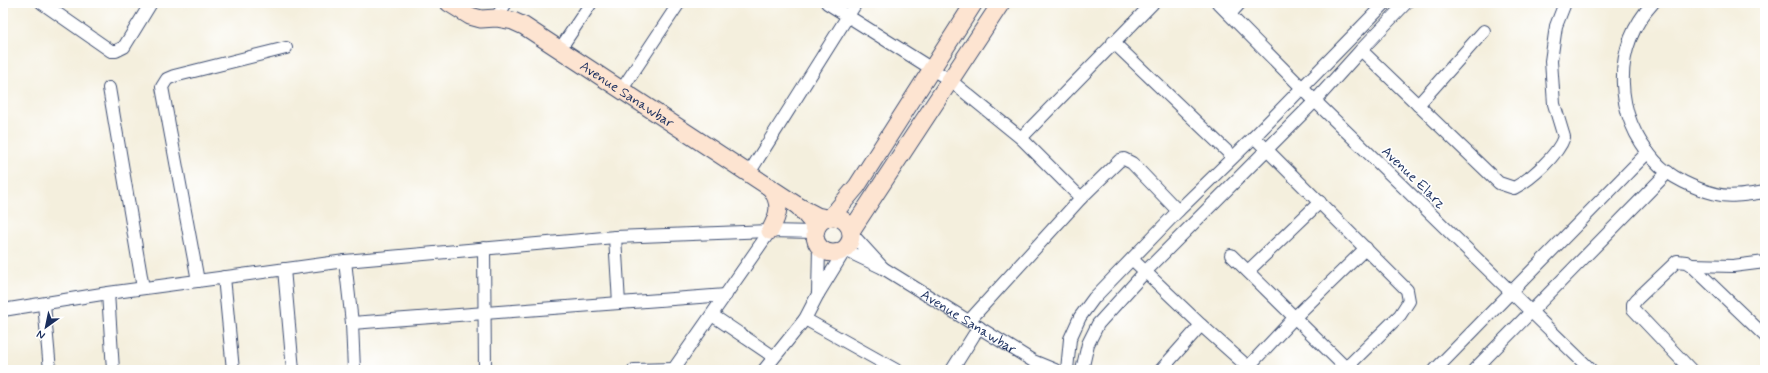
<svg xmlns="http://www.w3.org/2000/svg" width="1768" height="373" font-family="Mynerve,sans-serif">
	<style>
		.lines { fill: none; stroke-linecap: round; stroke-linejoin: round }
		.street-casing { stroke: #3c4c71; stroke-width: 14 }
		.secondary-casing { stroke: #3c4c71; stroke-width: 19 }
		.street { stroke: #fff; stroke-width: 12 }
		.secondary { stroke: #fde4d1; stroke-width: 17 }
		.labels { text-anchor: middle; stroke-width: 3.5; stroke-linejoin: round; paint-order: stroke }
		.street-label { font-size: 14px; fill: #1b2f5e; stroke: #fff }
	</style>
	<rect width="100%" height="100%" fill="#fff"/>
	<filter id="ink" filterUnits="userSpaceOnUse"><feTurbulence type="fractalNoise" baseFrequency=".025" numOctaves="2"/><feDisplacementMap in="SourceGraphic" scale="8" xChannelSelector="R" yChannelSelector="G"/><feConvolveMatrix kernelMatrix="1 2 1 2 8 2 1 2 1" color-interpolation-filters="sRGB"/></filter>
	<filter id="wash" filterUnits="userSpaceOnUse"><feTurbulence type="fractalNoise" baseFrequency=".012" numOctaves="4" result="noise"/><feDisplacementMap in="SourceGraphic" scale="16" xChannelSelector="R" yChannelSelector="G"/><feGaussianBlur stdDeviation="0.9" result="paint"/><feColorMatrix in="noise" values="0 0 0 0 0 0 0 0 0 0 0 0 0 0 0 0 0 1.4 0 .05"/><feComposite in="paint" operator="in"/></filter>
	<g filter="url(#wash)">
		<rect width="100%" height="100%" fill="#f4efdd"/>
	</g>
	<g filter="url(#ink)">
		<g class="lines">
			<defs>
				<g id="street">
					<path d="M42,3L111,51H116L124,47L151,3"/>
					<path d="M827,3L951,81L1021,138L1081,198"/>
					<path d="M1218,3L1315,101L1591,370"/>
					<path d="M1653,3C1611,49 1614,115 1655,161C1670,178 1696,189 1716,194C1731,198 1750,194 1765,192"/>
					<path d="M1230,14L1240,3"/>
					<path d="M496,18L506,3"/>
					<path d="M1113,42L1233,157"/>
					<path d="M560,49L591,3"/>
					<path d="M1361,50L1499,183L1514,188C1531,179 1558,155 1564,137L1554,104L1551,61L1556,26L1565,3"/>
					<path d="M109,88L143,288"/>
					<path d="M622,89L679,3"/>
					<path d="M1418,105L1484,31"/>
					<path d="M1254,137L1407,290L1409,301L1400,315L1344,370"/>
					<path d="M1021,138L1153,3"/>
					<path d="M749,173L856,3"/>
					<path d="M615,237L619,303"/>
					<path d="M819,247L818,294L845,250L883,268L852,234"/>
					<path d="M484,248L485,370"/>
					<path d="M1231,255L1346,368"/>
					<path d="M1132,259L1201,325L1161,370"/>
					<path d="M345,261L352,323L354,370"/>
					<path d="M1691,265L1733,266L1765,262"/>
					<path id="s1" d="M883,268L1033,361L1055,370"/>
					<path d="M284,269L293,370"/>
					<path d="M1248,271L1320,202"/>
					<path d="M224,277L233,370"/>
					<path d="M198,281L162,87L167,79L174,76L286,48"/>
					<path d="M108,293L113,370"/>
					<path d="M44,304L50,370"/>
					<path d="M3,310L108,293L345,261L615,237L770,231L815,232"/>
					<path d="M712,315L774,357"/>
					<path d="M805,319L896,370"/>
					<path d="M969,321L1081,198L1120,160L1124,159L1132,163L1178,211"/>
					<path d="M352,323L726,295"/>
					<path d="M1201,325L1248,367L1245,370"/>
					<path d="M1248,367L1295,317L1366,248"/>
					<path d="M634,370L674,369"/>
					<path d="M673,370L770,231"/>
					<path d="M764,370L805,319L818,294"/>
					<path d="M952,370L979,327"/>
					<path d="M1067,370L1070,339L1080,317L1094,298L1178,211L1254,137L1385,3"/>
					<path d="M1082,370L1088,344L1098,324L1145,272L1315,101L1361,50L1406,3"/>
					<path d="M1435,370L1648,152"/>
					<path d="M1474,370L1668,172"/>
					<path d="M1691,370L1633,309V304L1637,299L1677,261L1686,262L1691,265L1765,336"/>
				</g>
				<g id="secondary">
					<path id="s2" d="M449,3L470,16L481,19L496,18L513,21L524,26L798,206"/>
					<circle cx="833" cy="235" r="18"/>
					<path d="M831,217L857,186L974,3"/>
					<path d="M816,230L811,221L798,206L817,216L826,218"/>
					<path d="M770,231C779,214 782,204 770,187"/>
					<path d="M851,231L1001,3"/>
				</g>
			</defs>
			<use href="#street" class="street-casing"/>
			<use href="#secondary" class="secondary-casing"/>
			<use href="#street" class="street"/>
			<use href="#secondary" class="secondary"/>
		</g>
	</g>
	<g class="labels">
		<g class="street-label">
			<text dy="5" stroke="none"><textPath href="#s2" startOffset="204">Avenue Sanawbar</textPath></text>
			<text transform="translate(1414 177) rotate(44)" y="5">Avenue Elarz</text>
			<text dy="5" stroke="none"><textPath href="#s1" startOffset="101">Avenue Sanawbar</textPath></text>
		</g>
	</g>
	<rect width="1768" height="373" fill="none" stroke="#fff" stroke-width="16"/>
	<g transform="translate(46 327) rotate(213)" stroke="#ffffff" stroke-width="3" paint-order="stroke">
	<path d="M0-3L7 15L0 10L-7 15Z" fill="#1b2f5e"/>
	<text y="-6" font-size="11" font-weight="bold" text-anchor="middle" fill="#1b2f5e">N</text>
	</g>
</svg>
